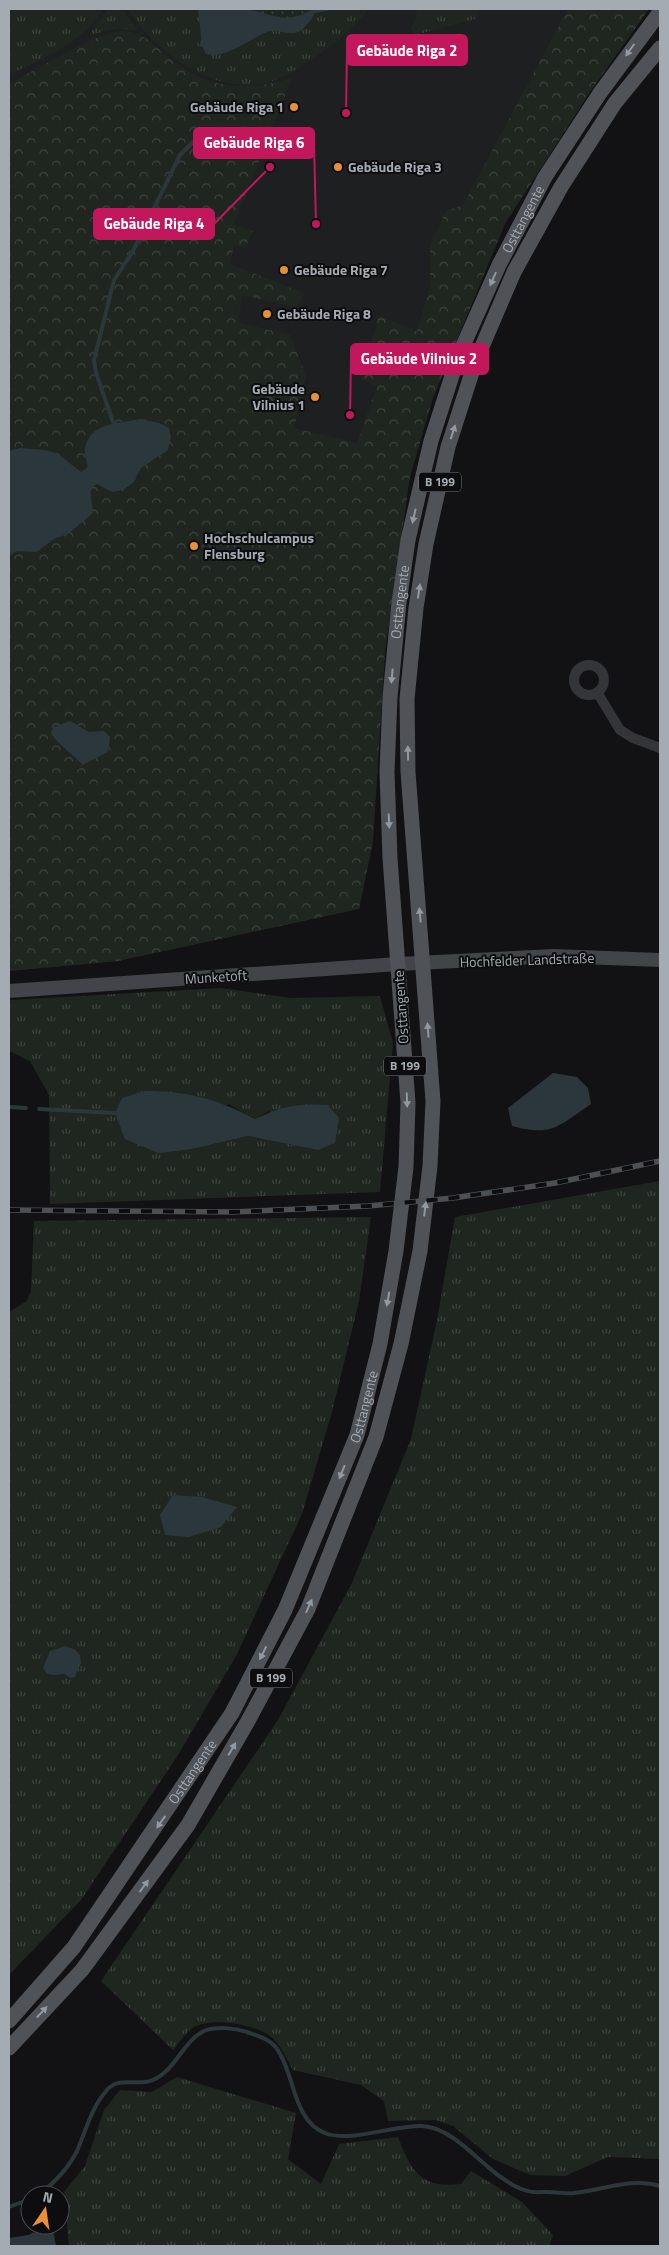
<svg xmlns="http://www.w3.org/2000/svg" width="669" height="2255" font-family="'Titillium Web',sans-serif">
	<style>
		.built { fill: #1e1f21 }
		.grass { fill: url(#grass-tufts); fill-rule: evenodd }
		.park { fill: url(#park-crowns) }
		.garden { fill: url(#garden-dots) }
		.water { fill: #2c373c }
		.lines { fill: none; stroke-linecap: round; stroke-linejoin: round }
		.stream { stroke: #2c373c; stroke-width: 4 }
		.street { stroke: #333538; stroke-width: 10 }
		.secondary { stroke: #414448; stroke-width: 14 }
		.primary { stroke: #4f5257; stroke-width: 15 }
		.rail-casing { stroke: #4c4f53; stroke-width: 5.5 }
		.rail { stroke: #0d0d0f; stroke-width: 4; stroke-dasharray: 11; stroke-linecap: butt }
		.oneway { fill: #9399a1 }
		.poi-dot { fill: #e89036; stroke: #0d0d0f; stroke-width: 2 }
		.labels { text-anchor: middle; stroke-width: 4; stroke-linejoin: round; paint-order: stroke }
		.shield { fill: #0d0d0f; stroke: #777c82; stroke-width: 1 }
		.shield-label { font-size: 12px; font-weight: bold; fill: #a4abb3 }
		.poi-label { font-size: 14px; font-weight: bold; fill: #a4abb3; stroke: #0d0d0f; text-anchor: start }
		.street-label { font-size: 14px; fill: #a4abb3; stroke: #0d0d0f }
		.leader { fill: none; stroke: #c2185b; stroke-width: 2 }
		.callout-dot { fill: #c2185b; stroke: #0d0d0f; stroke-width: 2 }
		.callout { fill: #c2185b; stroke: #c2185b; stroke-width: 2 }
		.callout-label { font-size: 15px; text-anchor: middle; font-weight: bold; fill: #fff }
	</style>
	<defs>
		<pattern id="grass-tufts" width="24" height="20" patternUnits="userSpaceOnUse" patternTransform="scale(1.25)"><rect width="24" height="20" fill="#1f261f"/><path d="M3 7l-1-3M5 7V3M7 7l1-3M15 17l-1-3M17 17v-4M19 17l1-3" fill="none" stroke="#3d433d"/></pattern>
		<pattern id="park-crowns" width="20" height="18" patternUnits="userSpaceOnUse" patternTransform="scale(1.25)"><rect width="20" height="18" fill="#1f261f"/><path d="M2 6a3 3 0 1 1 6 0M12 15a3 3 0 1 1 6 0" fill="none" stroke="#3d433d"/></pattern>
		<pattern id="garden-dots" width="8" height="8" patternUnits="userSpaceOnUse" patternTransform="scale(1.25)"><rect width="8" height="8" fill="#1f261f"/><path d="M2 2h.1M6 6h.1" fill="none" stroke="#3d433d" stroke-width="1.8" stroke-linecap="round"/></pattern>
	</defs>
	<rect width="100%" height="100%" fill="#121214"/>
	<path class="built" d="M9,9H628L523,156L118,961L9,971Z"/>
	<path class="grass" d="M9,9H102C92,36 36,64 9,74Z
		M108,9H122L137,30L116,29L89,35Z
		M128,9H368C354,29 335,44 315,57C297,69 275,84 253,85C203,87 153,49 128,9Z
		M416,9H480L475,19L415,35L411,29L417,17Z
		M221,988L291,998L380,996L393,1043L380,1192L50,1204L49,1095L30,1061L9,1051V1000ZM228,1104L255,1119L269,1111L318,1150L248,1136L192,1149Z
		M660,1181V2159L608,2157L565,2176L530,2175L493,2159L453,2126L435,2120L388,2121L384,2101L361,2085L293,2070C286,2058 280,2043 269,2035C252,2024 212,2017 194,2027C187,2031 179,2043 173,2050L101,1981L278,1720L351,1585L411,1439L437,1320L455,1217Z
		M371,1217L359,1301L332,1412L302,1514L236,1656L178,1755L81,1900L9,1975V1312L27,1301L31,1291L34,1221Z
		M177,2077L296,2113L288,2159L321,2184L339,2144L398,2137C411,2171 421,2189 461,2184L471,2171L522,2202L553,2235L549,2246H69L64,2192L85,2166L104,2110L120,2090L152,2092Z"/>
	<path class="park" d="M568,9H649L590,92L505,224L433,398L410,477L385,652L373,842L359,909L118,961L9,971V84C32,72 101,30 122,31C143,32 152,43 167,56C206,90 246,92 292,78L234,224L253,231L245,248L234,245L230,264L304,293L297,308L243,295L237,322L290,335L306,376L294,428L357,443L377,387L361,379L379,316L417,331L430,286V245L446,211L463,205Z"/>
	<path class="garden" d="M244,9H307L299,17L288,19Z"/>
	<path class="water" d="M198,9C213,9 228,8 242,9C270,11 283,27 311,10L315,11C315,16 305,28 300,31C290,37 278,28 267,32C249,39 225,60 206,54L202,46Z
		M140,419L159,423L169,428L171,437L168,450L141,468L133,483L123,490L112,492L97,484L90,489L93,513L68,534L56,538L36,552L17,551L9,556V451L20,448L46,450L58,454L81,472L88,467C87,462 84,453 85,448C91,421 120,424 140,419Z
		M70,721L89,732L104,731L110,737L108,752L83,765C75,756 55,742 51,733L53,727Z
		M553,1073L577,1077L588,1088L591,1104C558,1126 553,1137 512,1126L508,1108Z
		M145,1091C187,1091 218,1099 255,1119C281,1106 299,1103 328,1105L339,1118L335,1143L318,1150L248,1136L192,1149L158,1153L125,1139L115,1113L122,1098Z
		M173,1495L202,1497L237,1507L221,1527L189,1537L165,1535L160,1515Z
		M65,1646L74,1649L80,1655L81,1663L75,1677L71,1678L64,1674C54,1675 48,1677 43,1668L50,1651Z
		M44,2228L53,2230L56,2246H9V2238L28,2235Z"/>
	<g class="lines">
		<path class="stream" d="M315,11L327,9
			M113,422L96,373L94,360L114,280L132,253L180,155L193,142
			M9,1107L26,1108
			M39,1109L115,1113
			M39,2195C54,2183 68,2169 77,2151C86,2130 91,2109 106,2091C119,2075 137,2087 153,2080C176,2070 183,2041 204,2031C216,2026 235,2028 247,2032C258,2036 270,2039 277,2049C295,2073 292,2120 325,2133C351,2143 393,2125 422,2126C461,2128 489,2181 528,2191C533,2193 541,2192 547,2192C556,2192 566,2194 575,2193C603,2190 632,2177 660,2186
			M9,2207L30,2199"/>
		<path class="street" d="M574 680a15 15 0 1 1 30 0a15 15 0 1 1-30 0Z
			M597,692L620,730L633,738L660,748"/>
		<path class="secondary" d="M9,991L398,964L554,956L660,960"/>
		<g class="primary">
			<path id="s1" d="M9,2021L74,1947L232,1713L285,1610L357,1435L380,1344L396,1251L406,1167L408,1103L390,858L387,772L390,697L399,603L408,540L431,441L458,357L499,265L545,177L600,93L660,12"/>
			<path d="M9,2048L82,1970L188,1825L248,1721L308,1609L376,1437L401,1344L420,1251L430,1166L433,1101L408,772L407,699L416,608L426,544L448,447L475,363L514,272L561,187L615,103L660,48"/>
		</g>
		<defs>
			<path id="rail" d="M9,1210L233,1212L368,1206L453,1198L555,1183L660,1161"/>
		</defs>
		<use href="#rail" class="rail-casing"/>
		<use href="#rail" class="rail"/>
	</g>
	<defs><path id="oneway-solid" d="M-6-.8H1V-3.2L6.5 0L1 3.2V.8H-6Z" transform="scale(1.25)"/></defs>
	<g class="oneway">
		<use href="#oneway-solid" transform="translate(630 50) rotate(125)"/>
		<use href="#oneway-solid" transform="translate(493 279) rotate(114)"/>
		<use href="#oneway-solid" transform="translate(453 432) rotate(-72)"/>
		<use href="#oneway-solid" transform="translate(414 516) rotate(103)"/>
		<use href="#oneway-solid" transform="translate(419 591) rotate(-81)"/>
		<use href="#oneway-solid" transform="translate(392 676) rotate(95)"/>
		<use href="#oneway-solid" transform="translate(408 753) rotate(-91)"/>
		<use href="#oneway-solid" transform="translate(389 821) rotate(88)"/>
		<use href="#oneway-solid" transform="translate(420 915) rotate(-95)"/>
		<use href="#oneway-solid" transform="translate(428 1030) rotate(-94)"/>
		<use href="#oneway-solid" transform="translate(407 1100) rotate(88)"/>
		<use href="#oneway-solid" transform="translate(425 1209) rotate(-83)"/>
		<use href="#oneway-solid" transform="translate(388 1299) rotate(100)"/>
		<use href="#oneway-solid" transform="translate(342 1472) rotate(112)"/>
		<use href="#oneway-solid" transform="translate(309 1606) rotate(-66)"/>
		<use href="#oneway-solid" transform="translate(263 1653) rotate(117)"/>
		<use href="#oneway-solid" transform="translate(232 1749) rotate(-60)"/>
		<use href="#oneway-solid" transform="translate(161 1822) rotate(125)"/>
		<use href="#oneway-solid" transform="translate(144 1886) rotate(-54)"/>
		<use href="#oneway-solid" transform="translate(42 2012) rotate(-47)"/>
	</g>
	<g class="poi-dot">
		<circle cx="294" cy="107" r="5"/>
		<circle cx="338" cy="167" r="5"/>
		<circle cx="284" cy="270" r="5"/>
		<circle cx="267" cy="314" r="5"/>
		<circle cx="315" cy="397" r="5"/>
		<circle cx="194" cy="546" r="5"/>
	</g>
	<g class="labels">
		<g class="shield">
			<rect x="419" y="472.5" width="42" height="19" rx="4"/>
			<rect x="384" y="1056.5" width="42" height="19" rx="4"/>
			<rect x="250" y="1668.5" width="42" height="19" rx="4"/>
		</g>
		<g class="shield-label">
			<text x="440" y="486">B 199</text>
			<text x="405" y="1070">B 199</text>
			<text x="271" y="1682">B 199</text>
		</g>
		<g class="poi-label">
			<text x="284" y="112" text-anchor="end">Gebäude Riga 1</text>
			<text x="348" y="172">Gebäude Riga 3</text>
			<text x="294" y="275">Gebäude Riga 7</text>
			<text x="277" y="319">Gebäude Riga 8</text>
			<text x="305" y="394" text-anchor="end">Gebäude<tspan x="305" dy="16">Vilnius 1</tspan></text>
			<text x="204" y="543">Hochschulcampus<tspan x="204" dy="16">Flensburg</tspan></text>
		</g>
		<g class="street-label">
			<text dy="5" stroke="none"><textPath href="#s1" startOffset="1930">Osttangente</textPath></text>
			<text dy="5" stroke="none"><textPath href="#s1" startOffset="1525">Osttangente</textPath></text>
			<text transform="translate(527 960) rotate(-2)" y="5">Hochfelder Landstraße</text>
			<text transform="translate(216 977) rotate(-4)" y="5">Munketoft</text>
			<text transform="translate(401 1007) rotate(-94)" y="5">Osttangente</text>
			<text dy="5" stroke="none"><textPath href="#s1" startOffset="715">Osttangente</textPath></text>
			<text dy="5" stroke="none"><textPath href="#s1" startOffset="310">Osttangente</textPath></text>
		</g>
	</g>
	<path class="leader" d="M346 113L347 50M316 224L314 143M270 167L214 224M350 415L351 359"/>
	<g class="callout-dot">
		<circle cx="346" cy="113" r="5"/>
		<circle cx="316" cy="224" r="5"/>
		<circle cx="270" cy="167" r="5"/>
		<circle cx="350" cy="415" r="5"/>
	</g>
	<g class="callout">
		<rect x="347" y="35" width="120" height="30" rx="5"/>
		<rect x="194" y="128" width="120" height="30" rx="5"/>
		<rect x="94" y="209" width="120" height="30" rx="5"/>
		<rect x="351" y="344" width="137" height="30" rx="5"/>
	</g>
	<g class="callout-label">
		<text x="407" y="56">Gebäude Riga 2</text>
		<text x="254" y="148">Gebäude Riga 6</text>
		<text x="154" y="229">Gebäude Riga 4</text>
		<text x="419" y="364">Gebäude Vilnius 2</text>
	</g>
	<rect width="669" height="2255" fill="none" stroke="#a4abb3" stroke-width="20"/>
	<g transform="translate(45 2210) rotate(13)"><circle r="24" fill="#0d0d0f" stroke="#494c51"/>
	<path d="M0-4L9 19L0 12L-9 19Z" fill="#e89036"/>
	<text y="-8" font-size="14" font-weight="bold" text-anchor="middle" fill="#a4abb3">N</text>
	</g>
</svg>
